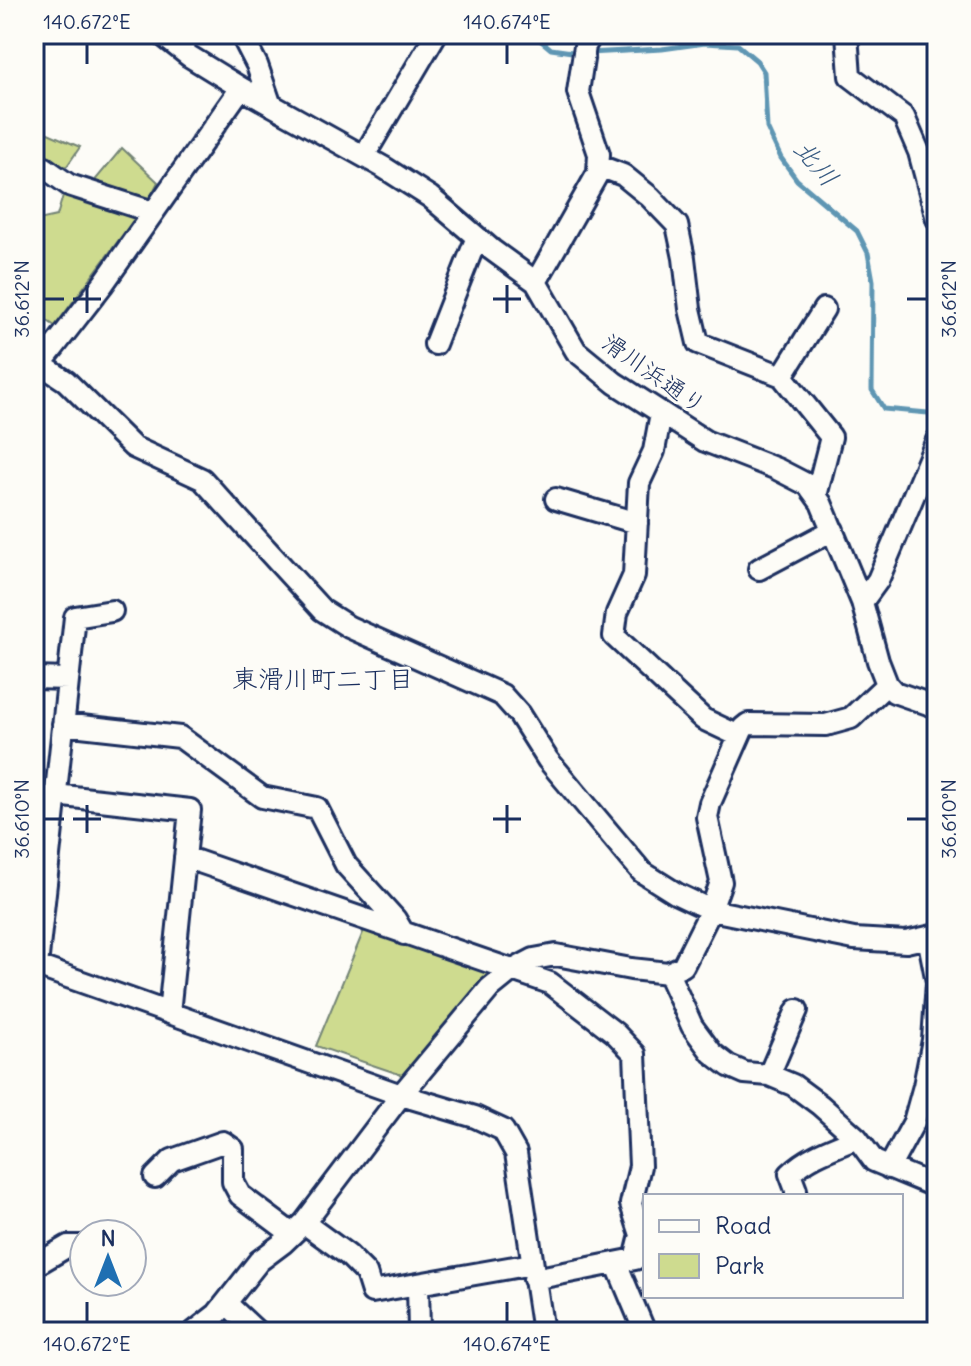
<svg xmlns="http://www.w3.org/2000/svg" width="971" height="1366" font-family="Delius,'Klee One',sans-serif">
	<style>
		.green { fill: #cedb8f; stroke: #748576; stroke-width: 2 }
		.lines { fill: none; stroke-linecap: round; stroke-linejoin: round }
		.stream { stroke: #5f96b3; stroke-width: 5 }
		.minor-casing { stroke: #1b2f5e; stroke-width: 26 }
		.minor { stroke: #fdfcf7; stroke-width: 20 }
		.ticks { fill: none; stroke: #1b2f5e; stroke-width: 3 }
		.labels { text-anchor: middle; stroke-width: 6; stroke-linejoin: round; paint-order: stroke }
		.street-label { font-size: 24px; fill: #1b2f5e; stroke: #fdfcf7 }
		.water-label { font-size: 26px; font-style: italic; fill: #375a81; stroke: #fdfcf7 }
		.neighbourhood-label { font-size: 26px; fill: #1b2f5e; stroke: #fdfcf7 }
		.neatline { fill: none; stroke: #1b2f5e; stroke-width: 3 }
		.ticks-label { font-size: 20px; text-anchor: middle; fill: #1b2f5e }
	</style>
	<rect width="100%" height="100%" fill="#fdfcf7"/>
	<filter id="ink" filterUnits="userSpaceOnUse"><feTurbulence type="fractalNoise" baseFrequency=".0125" numOctaves="2"/><feDisplacementMap in="SourceGraphic" scale="16" xChannelSelector="R" yChannelSelector="G"/><feConvolveMatrix kernelMatrix="1 2 1 2 8 2 1 2 1" color-interpolation-filters="sRGB"/></filter>
	<g filter="url(#ink)">
		<path class="green" d="M34,131L48,133L80,147L67,166L60,167L54,162L34,154Z
			M122,148L158,182L146,206L92,184Z
			M64,192L138,214L55,326L46,320L42,310L34,299V221L57,216Z
			M364,930L499,966L402,1075L316,1046Z"/>
		<g class="lines">
			<path class="stream" d="M533,34L551,49L579,53
				M589,53L662,49L705,43L738,45L757,61L764,72L767,128L781,158L797,180L857,231L868,253L873,281L872,390L884,409L928,413L937,417"/>
			<defs>
				<path id="minor" d="M161,34L189,56L241,88L383,167L430,197L492,250L536,282L576,351L615,383L705,441L777,469L808,485L821,503L862,602L878,661L887,684L894,692L937,707
					M241,34L257,65L270,103
					M847,34L850,76L904,117L919,152L937,219
					M364,156L436,34
					M34,165L45,168L69,185L153,212
					M599,166L623,175L650,197L677,225L684,258L690,309L698,343L782,376
					M536,282L598,173L599,154L578,92L585,46L592,34
					M435,344L477,237
					M34,360L66,381L133,447L202,479L322,610L349,627L502,695L519,714L548,760L642,872L677,894L711,910L854,939L906,942L937,935
					M34,377L40,365L103,284L241,88
					M661,413L654,451L639,483L634,575L617,613L614,636L703,719L739,736
					M816,496L831,437L782,376L824,309
					M556,499L637,523
					M759,569L833,530
					M862,602L878,580L937,440
					M34,678L68,679
					M63,724L180,737L262,797L317,808L346,865L395,919L404,934
					M55,795L190,810L169,1013
					M185,857L550,983L615,1033L635,1054L640,1166L631,1204L641,1235L635,1259L534,1279
					M34,965L401,1095L475,1117L503,1130L516,1153L543,1332
					M37,966L75,617L112,611
					M668,973L692,1026L712,1053L729,1066L745,1073L769,1075L793,1085L820,1105L857,1138L874,1161L937,1187
					M769,1075L797,1010
					M889,1168L914,1122L924,1086L933,1040L937,982L928,937
					M155,1177L172,1160L223,1142L233,1149V1182L240,1195L292,1234
					M796,1196V1190L790,1174C808,1156 833,1148 857,1138
					M304,1223L348,1255L366,1273L372,1292L532,1264
					M616,1263L645,1332
					M34,1266L68,1246H84
					M418,1284L419,1332
					M226,1303L257,1332
					M194,1332L217,1314L259,1261L283,1243L304,1223L401,1095L490,988L511,971L534,959L556,955L631,969L668,973L683,966L711,910L721,882L707,817L710,803L743,728L748,724L826,725L851,718L887,684"/>
			</defs>
			<use href="#minor" class="minor-casing"/>
			<use href="#minor" class="minor"/>
		</g>
	</g>
	<path class="ticks" d="M87,44V64M507,44V64M87,285V313M507,285V313M44,299H64M73,299H101M493,299H521M907,299H927M87,805V833M507,805V833M44,819H64M73,819H101M493,819H521M907,819H927M87,1302V1322M507,1302V1322"/>
	<g class="labels">
		<g class="street-label">
			<text transform="translate(654 374) rotate(35)" y="8">滑川浜通り</text>
		</g>
		<g class="water-label">
			<text transform="translate(816 163) rotate(49)" y="9">北川</text>
		</g>
		<g class="neighbourhood-label">
			<text x="323" y="688">東滑川町二丁目</text>
		</g>
	</g>
	<rect width="971" height="1366" fill="none" stroke="#fdfcf7" stroke-width="88"/>
	<rect x="643" y="1194" width="260" height="104" fill="#fdfcf7" stroke="#a3aaba" stroke-width="2"/>
	<rect x="659" y="1220" width="40" height="12" fill="#fdfcf7" stroke="#a3aaba" stroke-width="2"/>
	<text x="715" y="1234" font-size="24" fill="#1b2f5e">Road</text>
	<rect x="659" y="1254" width="40" height="24" fill="#cedb8f" stroke="#a3aaba" stroke-width="2"/>
	<text x="715" y="1274" font-size="24" fill="#1b2f5e">Park</text>
	<g transform="translate(108 1258)"><circle r="38" fill="#fdfcf7" stroke="#a3aaba" stroke-width="2"/>
	<path d="M0-6L14 30L0 20L-14 30Z" fill="#1f6fb2"/>
	<text y="-12" font-size="22" font-weight="bold" text-anchor="middle" fill="#1b2f5e">N</text>
	</g>
	<rect x="44" y="44" width="883" height="1278" class="neatline"/>
	<g class="ticks-label">
		<text x="87" y="29">140.672°E</text>
		<text x="507" y="29">140.674°E</text>
		<text transform="translate(22 299) rotate(-90)" y="7">36.612°N</text>
		<text transform="translate(949 299) rotate(-90)" y="7">36.612°N</text>
		<text transform="translate(22 819) rotate(-90)" y="7">36.610°N</text>
		<text transform="translate(949 819) rotate(-90)" y="7">36.610°N</text>
		<text x="87" y="1351">140.672°E</text>
		<text x="507" y="1351">140.674°E</text>
	</g>
</svg>
